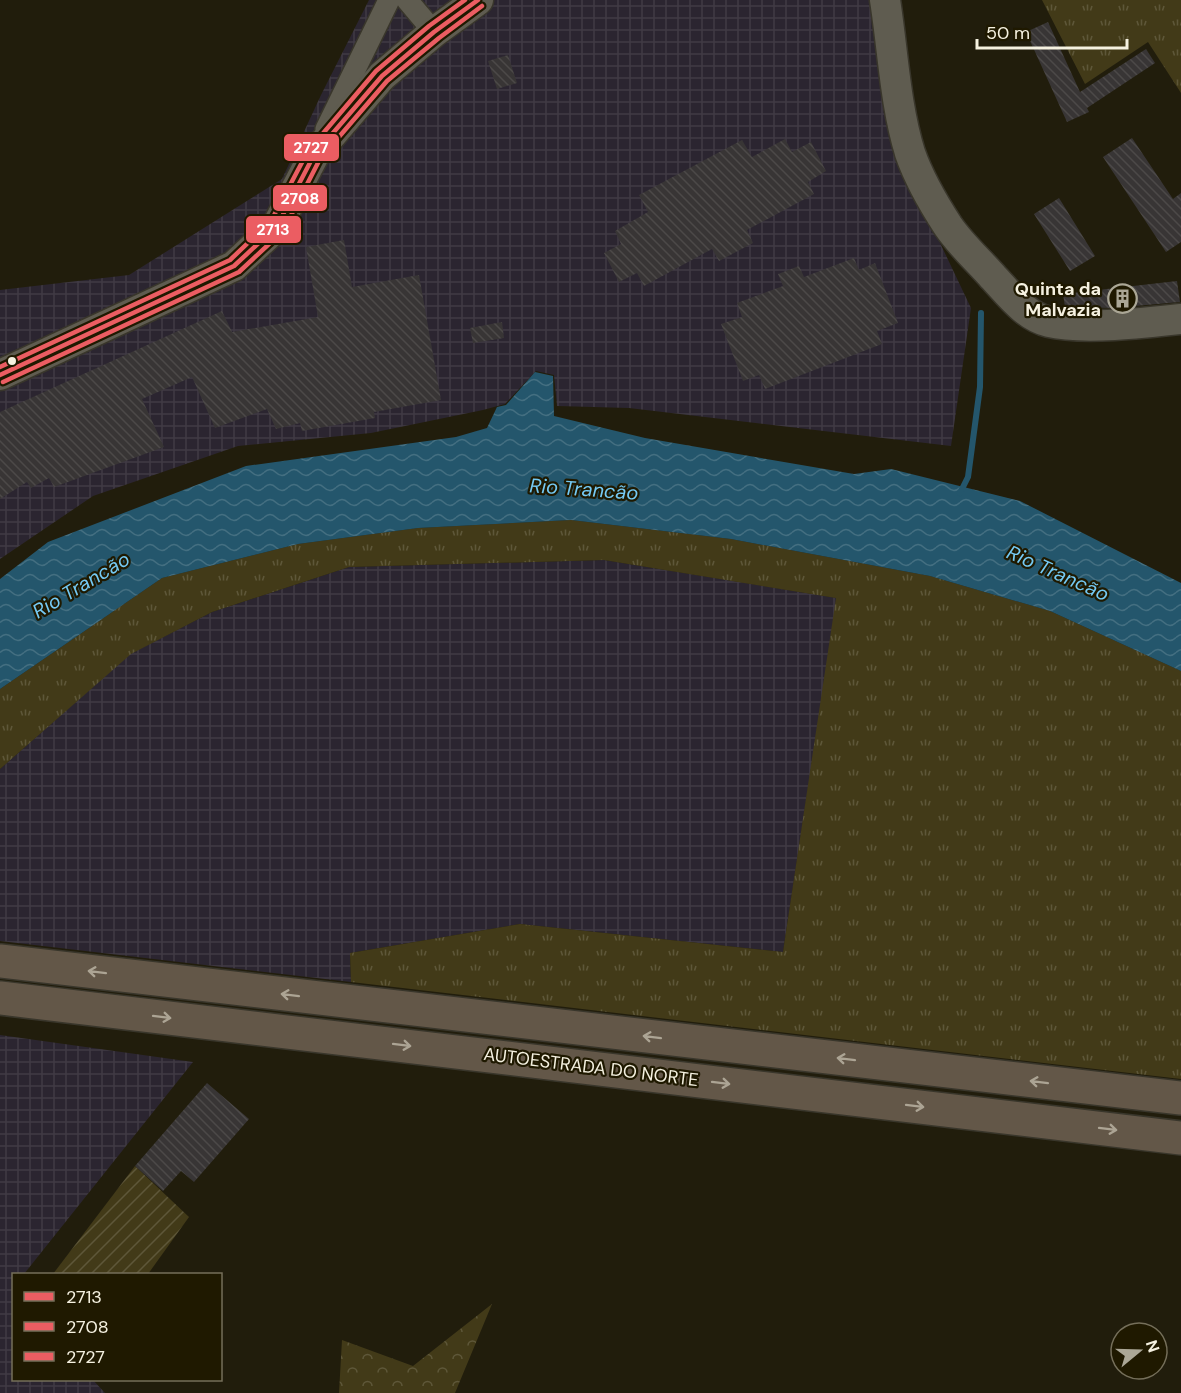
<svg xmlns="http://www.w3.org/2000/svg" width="1181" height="1393" font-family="'DM Sans',sans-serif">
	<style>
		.industrial { fill: url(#industrial-grid) }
		.grass { fill: url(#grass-tufts) }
		.forest { fill: url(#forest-crowns) }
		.garden { fill: url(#garden-furrows) }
		.water { fill: url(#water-waves) }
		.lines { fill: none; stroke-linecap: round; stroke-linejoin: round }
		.stream { stroke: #24566c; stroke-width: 6 }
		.building { fill: url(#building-back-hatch) }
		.street-casing { stroke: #39362b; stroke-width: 24 }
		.secondary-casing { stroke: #39362b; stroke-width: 33 }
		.highway-casing { stroke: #39362b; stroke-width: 36 }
		.street { stroke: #5f5c50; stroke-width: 21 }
		.secondary { stroke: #5f5c50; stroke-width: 30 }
		.highway { stroke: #635748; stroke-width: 33 }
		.bus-1-casing { stroke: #1f1900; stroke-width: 9 }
		.bus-2-casing { stroke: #1f1900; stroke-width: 9 }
		.bus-3-casing { stroke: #1f1900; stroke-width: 9 }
		.bus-1 { stroke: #eb5d62; stroke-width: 4.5 }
		.bus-2 { stroke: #eb5d62; stroke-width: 4.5 }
		.bus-3 { stroke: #eb5d62; stroke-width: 4.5 }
		.oneway { stroke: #aca494 }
		.bus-dot { fill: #f5f1e0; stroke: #1f1900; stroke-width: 2 }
		.labels { text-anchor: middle; stroke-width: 4.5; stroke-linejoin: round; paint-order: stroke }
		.poi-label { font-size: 18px; font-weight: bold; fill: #f5f1e0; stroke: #1f1900; text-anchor: end }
		.street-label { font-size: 18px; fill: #f5f1e0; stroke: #1f1900 }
		.water-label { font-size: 20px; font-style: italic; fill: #75caf4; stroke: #1f1900 }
		.line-badge { stroke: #1f1900; stroke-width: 2 }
		.badge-label { font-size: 16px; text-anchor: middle; font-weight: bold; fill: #fff }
	</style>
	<defs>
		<pattern id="industrial-grid" width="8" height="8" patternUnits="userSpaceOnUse" patternTransform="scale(1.5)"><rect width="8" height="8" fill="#2b2530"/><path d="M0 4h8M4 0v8" fill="none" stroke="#403a44"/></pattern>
		<pattern id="grass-tufts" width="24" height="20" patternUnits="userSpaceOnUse" patternTransform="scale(1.5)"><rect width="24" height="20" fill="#423a18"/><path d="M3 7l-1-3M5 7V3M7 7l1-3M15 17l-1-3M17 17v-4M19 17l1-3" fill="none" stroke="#5e5739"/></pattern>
		<pattern id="forest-crowns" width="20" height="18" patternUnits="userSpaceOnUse" patternTransform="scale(1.5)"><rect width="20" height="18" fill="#423a18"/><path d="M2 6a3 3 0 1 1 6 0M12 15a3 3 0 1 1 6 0" fill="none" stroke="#5e5739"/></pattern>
		<pattern id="garden-furrows" width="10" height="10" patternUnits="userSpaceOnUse" patternTransform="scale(1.5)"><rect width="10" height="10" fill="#423a18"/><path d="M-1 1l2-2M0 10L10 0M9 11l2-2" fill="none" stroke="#5e5739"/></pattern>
		<pattern id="water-waves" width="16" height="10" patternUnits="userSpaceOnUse" patternTransform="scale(1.5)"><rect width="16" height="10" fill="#24566c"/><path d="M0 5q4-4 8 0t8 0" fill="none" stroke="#446f81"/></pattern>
		<pattern id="building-back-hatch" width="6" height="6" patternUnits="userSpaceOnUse" patternTransform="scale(1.5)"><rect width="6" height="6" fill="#383535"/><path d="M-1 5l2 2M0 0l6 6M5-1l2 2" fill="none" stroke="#4c4948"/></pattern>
	</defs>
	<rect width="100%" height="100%" fill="#211d0c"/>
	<path class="industrial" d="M369,0H870L893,144L971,308L951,446L629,408L557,406L554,375L536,371L505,404L483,410L371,433L238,446L93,496L0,559V290L129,275L282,179L321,95Z
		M604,560L837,598L783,952L520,924L350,953L351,982L0,941V769L130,654L212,612L349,567Z
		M0,1035L193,1062L24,1274H14V1380H93L105,1393H0Z"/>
	<path class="grass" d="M1042,0H1181V93L1148,42L1085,84Z
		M571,520L731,539L930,576L1050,611L1181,671V1079L351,982L350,953L520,924L783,952L836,598L604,560L349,567L212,612L131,654L0,769V689L162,578L298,544L418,528Z"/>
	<path class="forest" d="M492,1304L455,1393H339L342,1340L413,1366Z"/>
	<path class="garden" d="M135,1166L189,1217L148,1274H53Z"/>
	<path class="water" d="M535,372L553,376L554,416L645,438L854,474L891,469L1020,501L1181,583V671L1050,611L930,576L731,539L571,520L418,528L298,544L162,578L0,689V579L48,542L246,466L456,437L487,428L497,407L506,405Z"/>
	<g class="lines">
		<path class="stream" d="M960,493L968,477L980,387L981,313"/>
	</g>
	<path class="building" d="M1048,22L1080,92L1146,49L1155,63L1087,108L1089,112L1067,122L1026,32Z
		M508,55L517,83L497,89L488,61Z
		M1132,138L1173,199L1181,193V242L1166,252L1103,157Z
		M785,139L792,152L811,142L826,171L808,182L814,194L747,230L753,243L719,261L712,249L644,286L637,273L619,282L604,253L621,244L615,231L648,212L639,195L742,140L752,157Z
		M1059,198L1095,256L1070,271L1034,214Z
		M344,240L352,287L419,275L441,400L374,412L375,418L302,431L300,423L276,429L267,409L215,428L192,377L142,399L164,447L54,487L49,478L31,488L27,482L0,499V412L222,311L232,332L318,317L306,247Z
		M854,258L859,270L875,263L898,323L877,331L882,344L765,389L759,375L743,381L721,324L742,317L737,303L783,286L778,274L799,266L804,277Z
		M1177,281L1180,302L1113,308L1065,307L1063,294Z
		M502,322L504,338L473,343L470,328Z
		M207,1083L249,1119L194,1182L181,1171L163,1191L135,1166Z"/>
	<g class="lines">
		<defs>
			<path id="street" d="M407,0L434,32
				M326,129L389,0"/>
			<path id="secondary" d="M885,0C893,51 895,104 910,153C919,179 933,203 948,226C961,245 978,260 993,277C1009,294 1025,316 1049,322C1082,330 1146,323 1181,319
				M0,375L234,266L277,226L314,155L382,76L434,32L478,0"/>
			<path id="highway" d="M0,961L1181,1098
				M0,998L1181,1138"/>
		</defs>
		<use href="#street" class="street-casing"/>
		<use href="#secondary" class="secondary-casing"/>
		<use href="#highway" class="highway-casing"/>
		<use href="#street" class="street"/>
		<use href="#secondary" class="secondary"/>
		<use href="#highway" class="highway"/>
		<defs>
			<path id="bus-1" d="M0,375L234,266L277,226L314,155L382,76L434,32L478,0"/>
			<path id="bus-2" d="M3,382L239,272L283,231L320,159L387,81L439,38L482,6"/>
			<path id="bus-3" d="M0,367L230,260L271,221L308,151L376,71L429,26L465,0"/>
		</defs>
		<use href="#bus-1" class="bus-1-casing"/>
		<use href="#bus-2" class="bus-2-casing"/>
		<use href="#bus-3" class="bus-3-casing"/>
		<use href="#bus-1" class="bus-1"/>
		<use href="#bus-2" class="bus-2"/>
		<use href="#bus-3" class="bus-3"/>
	</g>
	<defs><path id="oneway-shaft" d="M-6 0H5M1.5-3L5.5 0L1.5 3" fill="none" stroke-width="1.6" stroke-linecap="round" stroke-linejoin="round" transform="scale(1.5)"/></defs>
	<g class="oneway">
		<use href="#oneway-shaft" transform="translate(97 972) rotate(-173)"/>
		<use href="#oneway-shaft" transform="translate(290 995) rotate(-173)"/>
		<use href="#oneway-shaft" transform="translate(162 1017) rotate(7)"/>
		<use href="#oneway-shaft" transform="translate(652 1037) rotate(-173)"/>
		<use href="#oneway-shaft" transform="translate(402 1045) rotate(7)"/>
		<use href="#oneway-shaft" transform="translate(846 1059) rotate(-173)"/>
		<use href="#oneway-shaft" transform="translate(1039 1082) rotate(-173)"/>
		<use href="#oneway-shaft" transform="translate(721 1083) rotate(7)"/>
		<use href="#oneway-shaft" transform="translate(915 1106) rotate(7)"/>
		<use href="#oneway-shaft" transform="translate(1108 1129) rotate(7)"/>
	</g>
	<defs>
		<symbol id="building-ring" viewBox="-11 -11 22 22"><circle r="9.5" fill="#1f1900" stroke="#aba796" stroke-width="1.5"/><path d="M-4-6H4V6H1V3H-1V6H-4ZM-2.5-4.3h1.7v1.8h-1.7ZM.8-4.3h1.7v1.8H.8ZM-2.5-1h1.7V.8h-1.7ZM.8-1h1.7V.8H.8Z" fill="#aba796"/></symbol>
	</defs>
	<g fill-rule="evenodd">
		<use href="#building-ring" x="1106" y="282" width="33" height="33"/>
	</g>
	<circle class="bus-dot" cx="12" cy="361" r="5"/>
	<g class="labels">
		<g class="poi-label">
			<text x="1101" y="295">Quinta da<tspan x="1101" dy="21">Malvazia</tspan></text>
		</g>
		<g class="street-label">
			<text transform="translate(591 1067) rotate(7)" y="6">AUTOESTRADA DO NORTE</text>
		</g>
		<g class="water-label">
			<text transform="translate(584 489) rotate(4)" y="7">Rio Trancão</text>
			<text transform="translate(1058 573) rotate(24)" y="7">Rio Trancão</text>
			<text transform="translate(81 585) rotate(-31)" y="7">Rio Trancão</text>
		</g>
	</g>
	<g class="line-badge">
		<rect x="283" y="133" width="57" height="29" rx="6" fill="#eb5d62"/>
		<rect x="272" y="184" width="56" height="28" rx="6" fill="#eb5d62"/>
		<rect x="245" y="215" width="57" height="29" rx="6" fill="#eb5d62"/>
	</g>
	<g class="badge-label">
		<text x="311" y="153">2727</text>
		<text x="300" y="204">2708</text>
		<text x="273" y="235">2713</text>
	</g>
	<rect x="12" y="1273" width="210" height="108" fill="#1f1900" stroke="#756f5a" stroke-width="1.5"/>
	<rect x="24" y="1292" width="30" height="9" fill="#eb5d62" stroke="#756f5a" stroke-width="1.5"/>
	<text x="66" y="1303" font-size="18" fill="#f5f1e0">2713</text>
	<rect x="24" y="1322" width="30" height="9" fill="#eb5d62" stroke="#756f5a" stroke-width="1.5"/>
	<text x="66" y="1333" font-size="18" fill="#f5f1e0">2708</text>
	<rect x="24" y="1352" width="30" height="9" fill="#eb5d62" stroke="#756f5a" stroke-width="1.5"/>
	<text x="66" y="1363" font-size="18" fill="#f5f1e0">2727</text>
	<g transform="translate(1139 1351) rotate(71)"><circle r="28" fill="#1f1900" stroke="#756f5a" stroke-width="1.5"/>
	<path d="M0-4.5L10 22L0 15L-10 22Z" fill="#aba796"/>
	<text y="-9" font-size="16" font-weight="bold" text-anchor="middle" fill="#f5f1e0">N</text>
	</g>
	<path d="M977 39v9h150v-9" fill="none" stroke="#f5f1e0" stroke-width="3"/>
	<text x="986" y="39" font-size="18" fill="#f5f1e0" stroke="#1f1900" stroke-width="4.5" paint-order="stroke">50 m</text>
</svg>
